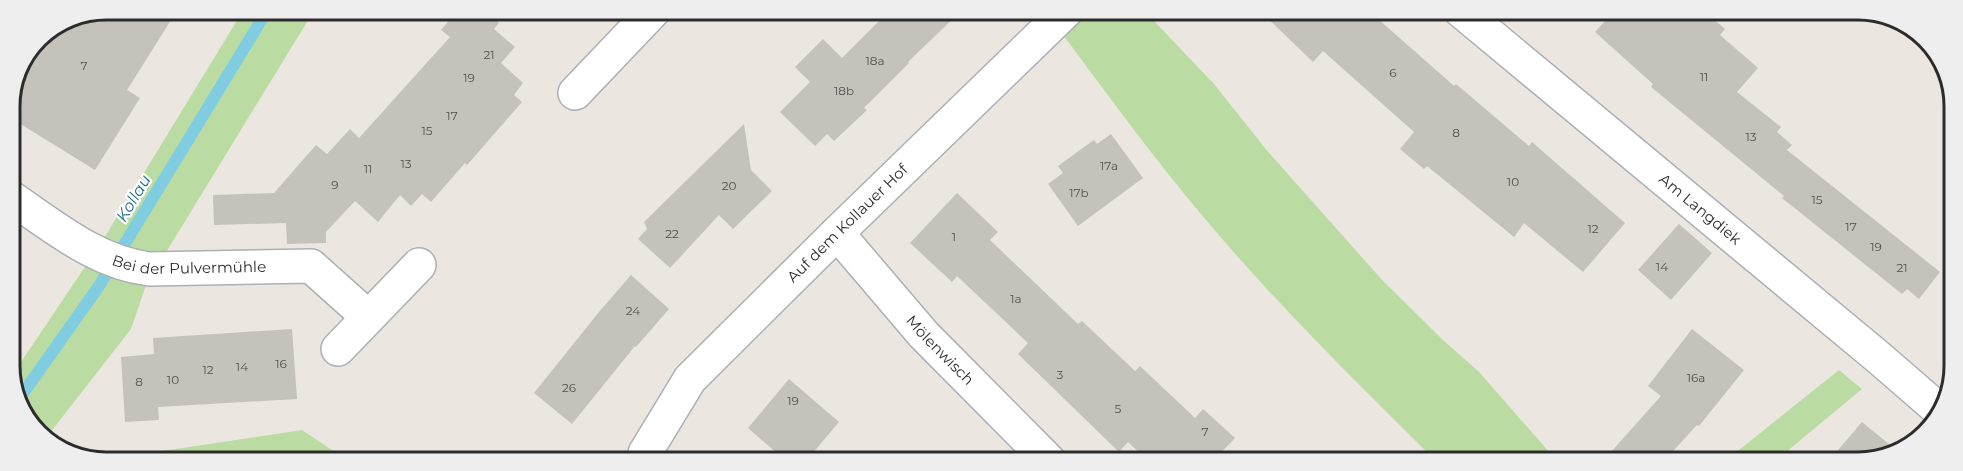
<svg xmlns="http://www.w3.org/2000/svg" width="1963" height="471" font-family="Montserrat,sans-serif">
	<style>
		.green { fill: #badca3 }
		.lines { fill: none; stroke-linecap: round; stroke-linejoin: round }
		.stream { stroke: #80cde1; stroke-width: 12 }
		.building { fill: #c5c1bb }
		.street-casing { stroke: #acafb6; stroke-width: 36 }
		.street { stroke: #fff; stroke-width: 33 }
		.labels { text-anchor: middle; stroke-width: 4.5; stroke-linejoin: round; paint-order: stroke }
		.number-label { font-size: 12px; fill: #525150 }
		.street-label { font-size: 15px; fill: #2c2c2c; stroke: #fff }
		.water-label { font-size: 16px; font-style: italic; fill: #1e6e8e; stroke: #fff }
		.rim { fill: none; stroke: #2c2c2c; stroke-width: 3 }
	</style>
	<rect width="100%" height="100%" fill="#ece6e0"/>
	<path class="green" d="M244,9H315L146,285L131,329L46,438L37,433L11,384V377L103,240Z
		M1091,10H1163L1155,22L1214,84L1269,153L1384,282L1443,340L1479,372L1558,462L1436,461C1366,392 1295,322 1230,248C1171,181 1117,108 1064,36Z
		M1839,370L1862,389L1774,462H1724Z
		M302,430L347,460H102Z"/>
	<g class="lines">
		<path class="stream" d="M19,399L99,286L268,9"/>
	</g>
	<path class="building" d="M106,9H178L127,90L140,98L95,170L9,117V100L38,37Z
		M459,9H484L499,23L494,29L515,47L501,63L523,83L514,95L522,102L467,165L465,163L431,202L422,194L411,206L400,195L378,222L355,201L326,232V243L287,244L286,223L214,225L213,195L274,193L316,145L327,154L350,129L359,138L450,37L441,30Z
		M890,10H962L908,62L909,63L864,108L867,110L834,141L827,134L815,146L780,112L810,82L795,67L823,39L842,58Z
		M1259,10H1368L1454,86L1456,84L1529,146L1532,142L1625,223L1583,272L1524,223L1514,237L1427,166L1424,169L1400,149L1414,132L1323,51L1313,62Z
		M1614,11H1704L1725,29L1720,35L1758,68L1737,92L1781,127L1777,132L1792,145L1787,150L1940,272L1919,299L1907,289L1902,294L1782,198L1784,196L1651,87L1653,84L1595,32Z
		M744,124L751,170L772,191L733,229L719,215L670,268L638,239L647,229L644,222Z
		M1111,134L1143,178L1078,226L1048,184L1063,173L1058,166L1094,140L1097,144Z
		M957,193L998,232L990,240L1078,324L1082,321L1135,371L1140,366L1195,418L1203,409L1235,438L1213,461H1148L1128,442L1119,452L1018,354L1028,343L957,276L952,282L910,243Z
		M1679,224L1712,253L1671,300L1638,270Z
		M631,275L669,309L636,347L635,346L572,424L534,393L599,312Z
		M292,329L297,399L158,407L159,420L125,422L121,357L154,354L153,338Z
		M1692,329L1744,370L1699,426L1697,425L1663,462H1602L1661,396L1648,386Z
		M789,379L839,422L806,461H786L748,428Z
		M1862,422L1895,449L1863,462H1828Z"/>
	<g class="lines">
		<defs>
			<g id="street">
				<path id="s1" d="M1460,10L1878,357L1938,409"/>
				<path d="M575,93L654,10"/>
				<path id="s2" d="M10,197C53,226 95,262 149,269L311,266L368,317"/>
				<path id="s3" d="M837,233L924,335L1049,461"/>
				<path d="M338,349L419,265"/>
				<path id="s4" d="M645,453L690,379L837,233L1067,10"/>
			</g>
		</defs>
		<use href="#street" class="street-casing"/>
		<use href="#street" class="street"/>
	</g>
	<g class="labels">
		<g class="number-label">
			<text x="489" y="59">21</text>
			<text x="875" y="65">18a</text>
			<text x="84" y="70">7</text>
			<text x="1393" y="77">6</text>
			<text x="1704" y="81">11</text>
			<text x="469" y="82">19</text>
			<text x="844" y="95">18b</text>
			<text x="452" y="120">17</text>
			<text x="427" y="135">15</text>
			<text x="1456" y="137">8</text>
			<text x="1751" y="141">13</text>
			<text x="406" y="168">13</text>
			<text x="1109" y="170">17a</text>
			<text x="368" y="173">11</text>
			<text x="1513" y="186">10</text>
			<text x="335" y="189">9</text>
			<text x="729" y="190">20</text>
			<text x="1079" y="197">17b</text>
			<text x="1817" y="204">15</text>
			<text x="1851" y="231">17</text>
			<text x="1593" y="233">12</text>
			<text x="672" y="238">22</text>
			<text x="954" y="241">1</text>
			<text x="1876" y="251">19</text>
			<text x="1662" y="271">14</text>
			<text x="1902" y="272">21</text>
			<text x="1016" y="303">1a</text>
			<text x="633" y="315">24</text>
			<text x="281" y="368">16</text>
			<text x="242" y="371">14</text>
			<text x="208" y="374">12</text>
			<text x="1060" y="379">3</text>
			<text x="1696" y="382">16a</text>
			<text x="173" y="384">10</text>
			<text x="139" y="386">8</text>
			<text x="569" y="392">26</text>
			<text x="793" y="405">19</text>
			<text x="1118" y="413">5</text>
			<text x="1205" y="436">7</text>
		</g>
		<g class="street-label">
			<text dy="5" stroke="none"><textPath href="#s1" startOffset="312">Am Langdiek</textPath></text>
			<text dy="5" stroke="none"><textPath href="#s4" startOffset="308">Auf dem Kollauer Hof</textPath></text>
			<text dy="5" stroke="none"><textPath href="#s2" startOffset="198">Bei der Pulvermühle</textPath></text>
			<text dy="5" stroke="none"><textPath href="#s3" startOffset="156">Mölenwisch</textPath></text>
		</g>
		<g class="water-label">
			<text transform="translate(133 198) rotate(-59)" y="6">Kollau</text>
		</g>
	</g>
	<path d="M0 0H1963V471H0ZM106 20H1858A86 86 0 0 1 1944 106V366A86 86 0 0 1 1858 452H106A86 86 0 0 1 20 366V106A86 86 0 0 1 106 20Z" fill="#eee" fill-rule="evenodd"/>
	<path class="rim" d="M106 20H1858A86 86 0 0 1 1944 106V366A86 86 0 0 1 1858 452H106A86 86 0 0 1 20 366V106A86 86 0 0 1 106 20Z"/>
</svg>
